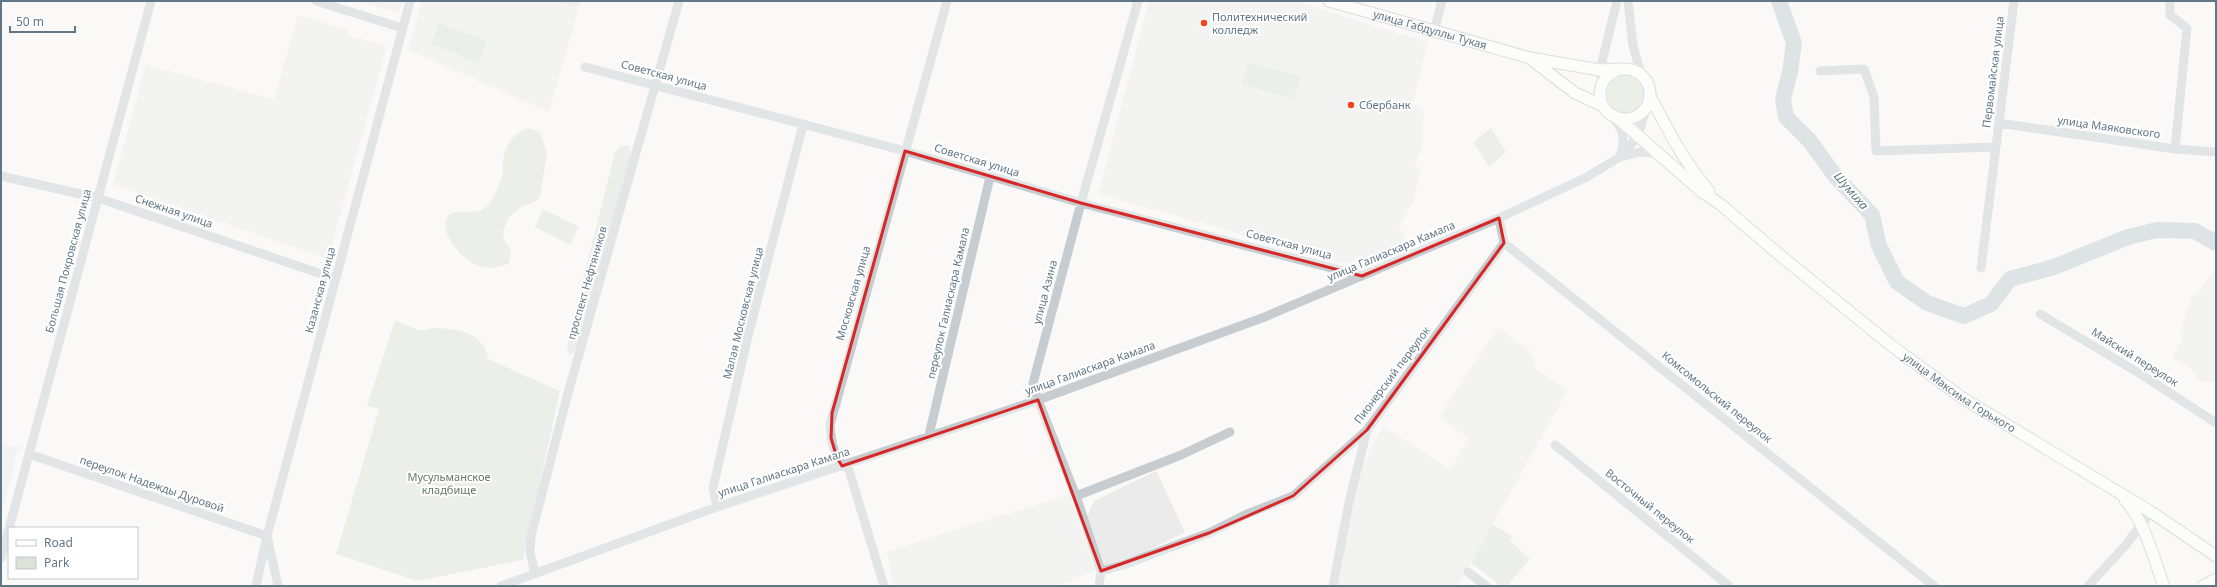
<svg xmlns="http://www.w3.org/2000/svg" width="2217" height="587" font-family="'Noto Sans',sans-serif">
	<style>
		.built { fill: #eaebea }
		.green { fill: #dce2d8 }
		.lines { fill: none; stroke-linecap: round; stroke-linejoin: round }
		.river { stroke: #bdcbcf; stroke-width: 16 }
		.major-casing { stroke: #b7bdc1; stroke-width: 13 }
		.minor { stroke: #c6cccf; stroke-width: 9 }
		.major { stroke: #fff; stroke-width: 11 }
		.marked { fill: none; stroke: #d62828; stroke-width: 3; stroke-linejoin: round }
		.poi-dot { fill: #f5421c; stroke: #fff; stroke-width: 1.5 }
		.labels { text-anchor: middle; stroke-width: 4; stroke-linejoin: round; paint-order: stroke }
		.poi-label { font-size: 11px; fill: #617785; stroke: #fff; text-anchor: start }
		.street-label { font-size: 11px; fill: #617785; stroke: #fff }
		.park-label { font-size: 11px; fill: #677b61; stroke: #fff }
		.water-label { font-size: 12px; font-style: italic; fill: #5d777e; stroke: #fff }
	</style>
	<rect width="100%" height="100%" fill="#faf9f7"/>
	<path class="built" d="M357,1H403L399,13Z
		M422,1H581L549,112L408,50Z
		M1149,1H1295L1428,42L1413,103L1424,112L1422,145L1415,167L1420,170L1414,200L1399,226L1409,248L1344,263L1098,194Z
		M298,15L348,30L346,35L387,46L328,259L113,184L146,65L274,99Z
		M2216,271V382L2199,381L2192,369L2172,358L2184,335L2180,333L2193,294H2197L2210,276Z
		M1498,328L1532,353L1536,369L1568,390L1458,586H1337L1340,556L1363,463L1383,426L1451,470L1468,438L1439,417Z
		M1,443L18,447L5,503L1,502Z
		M1156,471L1185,532L1143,553L1104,566L1087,516L1094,501Z
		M1070,494L1095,571L1057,586H893L887,551Z"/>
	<path class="green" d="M557,1H578L576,7Z
		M439,23L487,41L478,63L431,44Z
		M1249,62L1301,77L1294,100L1242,84Z
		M1607 94a19 19 0 1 1 38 0a19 19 0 1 1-38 0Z
		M528,128L540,132L547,153L540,197L533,203L521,207L508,219L503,231L504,240L511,250L509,263C500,268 489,269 479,266C464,261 441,237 446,220C452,202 478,223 492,200C496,192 500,184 502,175C504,169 502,163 504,157C506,143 515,133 528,128Z
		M1491,128L1506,152L1489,167L1473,142Z
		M621,146H629L631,155L576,350L570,356L567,348L570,331L615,152Z
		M543,209L579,227L570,245L535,227Z
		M395,320C403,323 414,330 422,330C426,331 430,328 434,328C456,328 486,333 488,359L560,391L523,560L417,581L336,554L379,409L367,406Z
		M1492,524L1512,536L1510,540L1530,559L1507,586H1501L1471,563Z"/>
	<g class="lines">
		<path class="river" d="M1779,1L1794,43L1790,72L1783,99L1786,117L1809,140L1836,177L1872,215L1879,246L1897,282L1927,303L1964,316L1991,304L2010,279L2054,267L2128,237L2157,230L2195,231L2216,243"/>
		<defs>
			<g id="major">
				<path id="s1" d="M1329,1L1530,58L1600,70L1619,69"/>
				<path d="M1532,60L1575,93L1603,106"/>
				<circle cx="1625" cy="94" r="25"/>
				<path d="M1650,96C1668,130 1684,162 1709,191"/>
				<path id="s2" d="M1619,119L1702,192L1720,204L1782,257L1892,346L1961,397L2151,512L2216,556"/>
				<path d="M2125,500C2146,524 2153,557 2164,586"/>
				<path d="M2203,586L2216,579"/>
			</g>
		</defs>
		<use href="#major" class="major-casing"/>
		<path class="minor" d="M316,1L402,28
			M1628,1L1633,46L1641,74
			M2170,1V15L2187,28L2175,149
			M1434,31L1442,1
			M585,67L905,151L1081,203L1362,276
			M1820,71L1864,69L1874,97L1876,151L1996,147
			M1602,83L1600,70L1617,1
			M1611,116C1622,126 1626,139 1621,153
			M1999,123L2175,149L2216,152
			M1620,157L1640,152L1660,154
			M1,176L98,198L336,279
			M1499,218L1504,243L1934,586
			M1981,268L2014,1
			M2040,314L2147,378L2216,423
			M929,435L990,177
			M1555,445L1729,586
			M29,454L267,536L278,586
			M1076,496L1181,455L1230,432
			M717,507L713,488L748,336L803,125
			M1,558L151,1
			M1101,571L1123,565L1209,533L1247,514L1293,496L1367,430L1504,243
			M1468,572L1486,586
			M535,574L530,552L531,536L568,393L679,1
			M256,586L267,536L410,1
			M501,586L717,507L1038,400L1262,318L1499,218L1585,178L1620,157L1638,136L1646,108
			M884,586L849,470C834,460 831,442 830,425L947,1
			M1099,586L1101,571L1076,496L1038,400L1033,383L1081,203L1138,1
			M1333,586L1349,502L1367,430
			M2088,586L2125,546L2151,512"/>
		<use href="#major" class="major"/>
	</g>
	<path d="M0 0H2217V587H0ZM905,151L1081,203L1362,276L1499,218L1504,243L1367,430L1293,496L1209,533L1101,571L1038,400L842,466L837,458L831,438L832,413Z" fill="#faf9f7" fill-opacity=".55" fill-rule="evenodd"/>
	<path class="marked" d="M905,151L1081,203L1362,276L1499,218L1504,243L1367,430L1293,496L1209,533L1101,571L1038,400L842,466L837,458L831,438L832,413Z"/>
	<g class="poi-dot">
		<circle cx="1204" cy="23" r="4"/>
		<circle cx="1351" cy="105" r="4"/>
	</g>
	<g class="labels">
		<g class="poi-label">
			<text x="1212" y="21">Политехнический<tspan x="1212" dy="13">колледж</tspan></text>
			<text x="1359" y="109">Сбербанк</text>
		</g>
		<g class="street-label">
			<text dy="4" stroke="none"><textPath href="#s1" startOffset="105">улица Габдуллы Тукая</textPath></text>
			<text transform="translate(1993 72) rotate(-83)" y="4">Первомайская улица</text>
			<text transform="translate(664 75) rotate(15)" y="4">Советская улица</text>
			<text transform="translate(2109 127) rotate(8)" y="4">улица Маяковского</text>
			<text transform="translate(977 160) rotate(17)" y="4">Советская улица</text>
			<text transform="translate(174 211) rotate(19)" y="4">Снежная улица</text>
			<text transform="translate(1289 244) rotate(15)" y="4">Советская улица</text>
			<text transform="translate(1391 251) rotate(-23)" y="4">улица Галиаскара Камала</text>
			<text transform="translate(68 261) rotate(-75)" y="4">Большая Покровская улица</text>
			<text transform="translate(587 283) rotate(-74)" y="4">проспект Нефтяников</text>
			<text transform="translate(320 290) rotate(-75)" y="4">Казанская улица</text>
			<text transform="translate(1045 292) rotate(-75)" y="4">улица Азина</text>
			<text transform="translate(853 293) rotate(-74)" y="4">Московская улица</text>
			<text transform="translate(948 303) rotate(-77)" y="4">переулок Галиаскара Камала</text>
			<text transform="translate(743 313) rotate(-76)" y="4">Малая Московская улица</text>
			<text transform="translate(2135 357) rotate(32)" y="4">Майский переулок</text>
			<text transform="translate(1090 368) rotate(-20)" y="4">улица Галиаскара Камала</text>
			<text transform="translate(1392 375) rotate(-53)" y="4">Пионерский переулок</text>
			<text dy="4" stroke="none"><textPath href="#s2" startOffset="437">улица Максима Горького</textPath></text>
			<text transform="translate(1717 397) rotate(39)" y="4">Комсомольский переулок</text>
			<text transform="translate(784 472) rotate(-18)" y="4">улица Галиаскара Камала</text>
			<text transform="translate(152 484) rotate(19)" y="4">переулок Надежды Дуровой</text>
			<text transform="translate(1650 506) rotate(39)" y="4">Восточный переулок</text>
		</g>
		<g class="park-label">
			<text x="449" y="481">Мусульманское<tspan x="449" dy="13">кладбище</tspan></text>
		</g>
		<g class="water-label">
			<text transform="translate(1851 191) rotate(49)" y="4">Шумиха</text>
		</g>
	</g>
	<rect width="2217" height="587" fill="none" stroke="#617785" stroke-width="4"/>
	<rect x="8" y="527" width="130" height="52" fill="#ffffff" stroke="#c0c9ce"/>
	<rect x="16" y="540" width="20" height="6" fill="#ffffff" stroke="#c0c9ce"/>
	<text x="44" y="547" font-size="12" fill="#617785">Road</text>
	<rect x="16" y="557" width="20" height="12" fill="#dce2d8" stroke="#c0c9ce"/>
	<text x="44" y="567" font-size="12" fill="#617785">Park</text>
	<path d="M10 26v6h65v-6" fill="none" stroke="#617785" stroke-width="2"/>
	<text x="16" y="26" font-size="12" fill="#617785" stroke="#ffffff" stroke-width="3" paint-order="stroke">50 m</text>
</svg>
